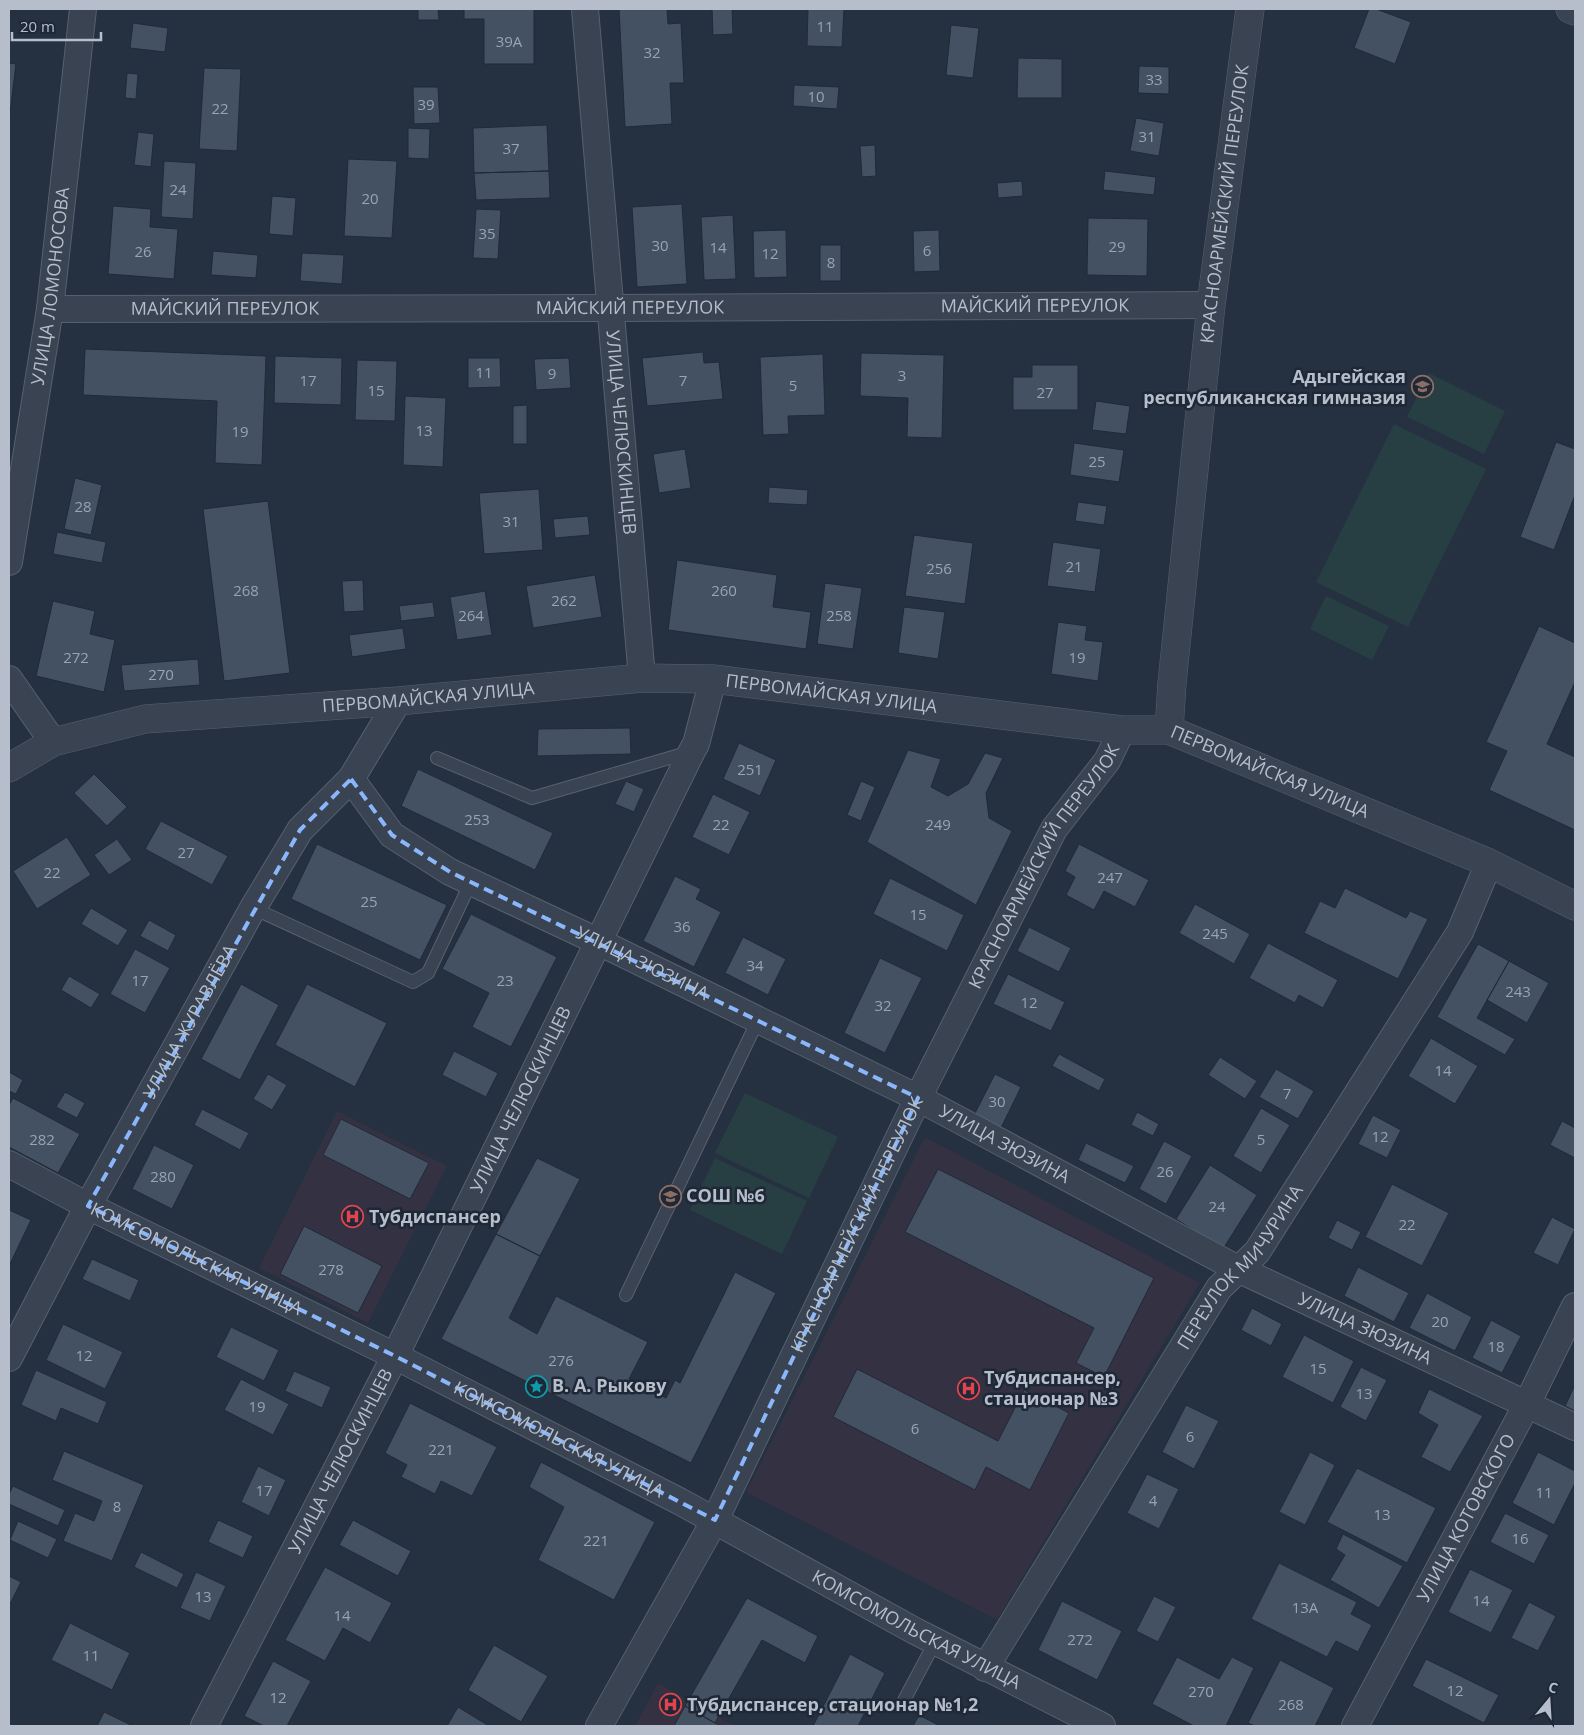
<svg xmlns="http://www.w3.org/2000/svg" width="1584" height="1735" font-family="'Open Sans',sans-serif">
	<style>
		.medical { fill: #333142 }
		.green { fill: #273f42 }
		.building { fill: #435163; stroke: #202a38 }
		.lines { fill: none; stroke-linecap: round; stroke-linejoin: round }
		.service-casing { stroke: #57616e; stroke-width: 14 }
		.minor-casing { stroke: #57616e; stroke-width: 28 }
		.tertiary-casing { stroke: #57616e; stroke-width: 29 }
		.service { stroke: #394351; stroke-width: 12 }
		.minor { stroke: #394351; stroke-width: 26 }
		.tertiary { stroke: #394351; stroke-width: 28 }
		.marked { fill: none; stroke: #8ab7fc; stroke-width: 4; stroke-dasharray: 10 6; stroke-linejoin: round }
		.labels { text-anchor: middle; stroke-width: 5; stroke-linejoin: round; paint-order: stroke }
		.number-label { font-size: 15px; fill: #99a3b1 }
		.street-label { font-size: 18px; fill: #b6becb; stroke: #1e2836 }
		.poi-label { font-size: 18px; font-weight: bold; fill: #b6becb; stroke: #1e2836; text-anchor: start }
	</style>
	<rect width="100%" height="100%" fill="#253141"/>
	<path class="medical" d="M337,1111L447,1166L368,1323L259,1268Z
		M925,1137L1200,1283L997,1620L746,1492Z
		M658,1683L734,1726H635Z"/>
	<path class="green" d="M1429,373L1505,411L1484,454L1407,417Z
		M1394,424L1486,469L1408,627L1316,582Z
		M1326,596L1389,626L1372,660L1310,629Z
		M745,1093L838,1137L809,1198L715,1153Z
		M715,1158L807,1201L782,1254L690,1210Z"/>
	<path class="building" d="M418,9H438L439,20H418Z
		M464,9H534V64H484V19H464Z
		M619,9H667L668,24L681,23L684,83H670L672,124L625,127Z
		M712,9H732L733,34L713,35Z
		M808,9H844L842,47L807,46Z
		M1369,9H1376L1411,22L1395,64L1354,48Z
		M133,23L168,28L165,52L130,48Z
		M951,25L979,28L973,78L946,75Z
		M1018,58L1062,59V98H1017Z
		M9,63L16,64L9,121Z
		M1139,66L1169,67V94L1138,93Z
		M204,68L241,69L237,151L199,149Z
		M127,73L138,74L136,99L125,98Z
		M794,85L839,87L837,109L793,106Z
		M413,87H438L440,123L414,124Z
		M1136,118L1164,123L1159,156L1130,151Z
		M547,125L549,171L474,173L473,128Z
		M408,128L430,129L429,159L408,158Z
		M138,132L154,134L151,167L134,165Z
		M875,145L876,176L862,177L860,146Z
		M348,159L397,161L392,238L344,236Z
		M164,161L196,163L193,219L161,217Z
		M549,171L550,198L476,200L474,173Z
		M1105,171L1156,177L1154,195L1103,190Z
		M1022,181L1023,196L998,198L997,183Z
		M272,196L296,198L293,236L269,234Z
		M682,204L687,284L637,287L632,207Z
		M113,206L151,209L150,227L178,229L174,279L108,274Z
		M476,209L501,210L498,259L473,258Z
		M733,215L736,279L704,280L701,217Z
		M1088,218L1148,219L1147,276L1087,275Z
		M786,230L787,277L754,278L753,231Z
		M939,230L940,271L914,272L913,231Z
		M820,245H841V281H820Z
		M213,251L258,255L256,278L211,275Z
		M302,253L344,255L342,284L300,281Z
		M85,349L266,356L262,465L215,463L217,401L83,395Z
		M703,352L704,363L719,362L723,399L647,406L642,358Z
		M861,353L944,355L942,438L907,437L908,398L860,396Z
		M823,354L825,415L788,416L789,434L763,435L760,357Z
		M275,356L342,358L341,405L274,403Z
		M468,358H500L501,387L468,388Z
		M569,358L571,388L536,390L534,359Z
		M357,360L397,361L395,421L355,420Z
		M1032,365H1078V410H1013V377H1032Z
		M405,396L446,398L443,467L403,465Z
		M1096,401L1130,406L1126,434L1092,430Z
		M527,405V444H513V406Z
		M1556,442L1575,449V495L1554,550L1520,537Z
		M1074,443L1124,450L1119,482L1070,475Z
		M685,449L691,488L659,493L653,454Z
		M75,478L102,485L91,535L64,529Z
		M769,487L808,490L807,505L768,503Z
		M539,489L543,550L484,554L479,493Z
		M268,501L290,673L224,681L203,509Z
		M1078,502L1107,506L1104,525L1075,521Z
		M588,516L590,535L555,538L553,519Z
		M57,532L106,542L102,563L53,554Z
		M914,535L973,543L965,604L905,596Z
		M1053,542L1101,549L1095,592L1047,586Z
		M677,560L777,575L773,607L811,612L806,649L668,630Z
		M595,575L602,617L533,628L526,586Z
		M363,580L364,611L344,612L342,581Z
		M825,583L862,588L853,649L817,644Z
		M485,591L492,635L457,640L450,597Z
		M53,601L95,611L90,634L115,640L104,692L36,676Z
		M433,602L435,617L401,621L399,606Z
		M904,607L945,612L938,659L898,653Z
		M1058,622L1087,626L1085,640L1103,642L1098,681L1051,674Z
		M1539,626L1575,643V682L1547,744L1575,757V830L1489,790L1507,751L1486,742Z
		M403,628L406,649L352,657L349,635Z
		M198,659L200,685L124,691L121,665Z
		M630,728L631,754L537,756L538,729Z
		M739,743L776,760L760,796L723,779Z
		M908,750L941,759L931,787L948,796L968,784L985,753L1003,758L986,793L989,818L1012,831L976,905L867,842Z
		M418,769L553,833L535,870L401,806Z
		M94,774L127,807L107,826L74,793Z
		M626,781L644,789L634,812L615,804Z
		M861,781L875,787L861,821L847,815Z
		M713,794L750,812L729,855L692,837Z
		M161,821L228,856L212,885L145,849Z
		M67,837L91,875L37,909L13,871Z
		M117,839L132,860L109,875L94,855Z
		M317,844L447,905L420,960L291,899Z
		M1079,844L1149,880L1135,907L1104,891L1094,910L1066,895L1075,877L1065,871Z
		M675,876L701,889L696,899L721,912L694,967L643,941Z
		M890,878L964,915L947,951L873,914Z
		M1345,888L1406,918L1410,911L1428,919L1398,979L1304,933L1320,901L1335,908Z
		M1195,904L1250,934L1234,964L1179,933Z
		M91,908L128,930L118,946L81,924Z
		M471,914L557,957L511,1047L472,1027L489,993L442,969Z
		M149,920L176,935L168,951L140,936Z
		M1029,927L1071,948L1059,972L1017,951Z
		M743,937L786,959L768,995L725,973Z
		M1268,943L1338,980L1323,1008L1299,995L1295,1003L1249,978Z
		M1478,944L1509,961L1477,1018L1515,1039L1505,1055L1437,1017Z
		M135,949L170,968L145,1013L110,994Z
		M880,958L922,978L885,1053L844,1033Z
		M1509,961L1549,983L1527,1023L1487,1000Z
		M1008,974L1065,1002L1051,1031L993,1004Z
		M69,976L100,994L91,1008L61,990Z
		M241,984L279,1005L240,1080L201,1059Z
		M307,984L387,1023L355,1087L275,1045Z
		M1431,1038L1478,1066L1455,1104L1408,1076Z
		M454,1051L498,1073L486,1097L442,1075Z
		M1059,1054L1105,1079L1099,1091L1052,1066Z
		M1220,1057L1257,1081L1245,1099L1208,1075Z
		M1276,1069L1314,1091L1298,1119L1259,1097Z
		M9,1072L23,1080L16,1094L9,1091Z
		M268,1074L287,1085L272,1110L253,1099Z
		M995,1074L1021,1087L1000,1130L973,1117Z
		M65,1092L85,1103L77,1118L56,1107Z
		M13,1098L80,1134L58,1173L9,1147V1105Z
		M1261,1108L1290,1125L1261,1173L1233,1156Z
		M202,1109L249,1133L240,1150L194,1125Z
		M1137,1112L1159,1124L1153,1136L1131,1125Z
		M1373,1115L1401,1130L1387,1158L1358,1144Z
		M341,1119L429,1163L410,1199L323,1155Z
		M1562,1121L1575,1128V1158L1550,1145Z
		M1164,1141L1192,1156L1166,1204L1139,1189Z
		M1086,1143L1134,1166L1125,1183L1078,1160Z
		M154,1145L194,1165L172,1209L132,1189Z
		M537,1158L580,1179L540,1256L496,1234Z
		M1210,1165L1257,1195L1223,1249L1176,1219Z
		M938,1169L1154,1278L1104,1377L1076,1363L1094,1328L905,1232Z
		M1392,1184L1449,1213L1422,1266L1365,1237Z
		M9,1210L31,1220L9,1266Z
		M1552,1217L1575,1229L1558,1265L1533,1253Z
		M1337,1220L1361,1232L1352,1250L1328,1238Z
		M304,1226L382,1266L358,1313L280,1274Z
		M496,1234L540,1256L509,1318L537,1334L556,1296L648,1342L629,1379L666,1398L675,1380L680,1383L735,1272L776,1293L691,1463L441,1339Z
		M92,1259L139,1280L130,1301L82,1279Z
		M1358,1267L1409,1293L1394,1322L1344,1296Z
		M1427,1293L1472,1317L1455,1351L1409,1328Z
		M1252,1308L1282,1324L1271,1346L1241,1330Z
		M1491,1320L1521,1336L1502,1373L1472,1358Z
		M63,1324L123,1352L105,1389L46,1360Z
		M231,1327L279,1350L264,1381L216,1357Z
		M1304,1335L1354,1361L1333,1403L1282,1377Z
		M1361,1367L1387,1380L1366,1421L1340,1407Z
		M857,1369L998,1441L1024,1390L1069,1413L1030,1490L986,1467L975,1490L833,1417Z
		M36,1370L107,1402L98,1424L61,1408L56,1421L21,1405Z
		M294,1371L331,1387L322,1408L285,1391Z
		M241,1379L289,1404L273,1435L224,1410Z
		M1575,1385V1411L1565,1406Z
		M1429,1389L1483,1416L1450,1472L1421,1457L1438,1425L1418,1413Z
		M410,1403L497,1447L472,1496L441,1481L435,1494L401,1477L407,1465L385,1453Z
		M1186,1405L1219,1421L1194,1469L1162,1452Z
		M64,1451L144,1485L112,1561L63,1541L75,1513L94,1521L102,1501L52,1480Z
		M1310,1452L1335,1465L1305,1525L1279,1512Z
		M1538,1452L1575,1471V1483L1554,1525L1512,1503Z
		M541,1462L655,1522L614,1600L538,1560L564,1507L529,1487Z
		M258,1466L286,1480L269,1516L241,1502Z
		M1357,1468L1436,1508L1407,1563L1327,1522Z
		M1147,1474L1179,1489L1159,1529L1127,1513Z
		M13,1486L65,1510L58,1526L9,1504V1494Z
		M1505,1513L1549,1535L1534,1564L1490,1542Z
		M218,1520L253,1536L243,1558L208,1542Z
		M353,1520L411,1551L398,1576L339,1545Z
		M18,1521L57,1539L48,1558L10,1540Z
		M1343,1534L1403,1566L1379,1608L1330,1580L1345,1555L1336,1549Z
		M141,1552L184,1574L177,1588L134,1567Z
		M1279,1563L1357,1602L1351,1614L1372,1625L1358,1652L1336,1641L1327,1657L1251,1619Z
		M325,1567L392,1603L370,1643L343,1628L325,1661L285,1640Z
		M1470,1569L1513,1590L1491,1633L1448,1612Z
		M196,1572L226,1586L210,1621L180,1608Z
		M9,1576L21,1582L9,1606Z
		M1154,1596L1176,1607L1158,1642L1136,1631Z
		M747,1598L818,1636L805,1663L762,1640L715,1723L685,1706Z
		M1062,1601L1122,1631L1097,1680L1038,1650Z
		M1529,1602L1556,1616L1538,1651L1511,1638Z
		M70,1623L130,1653L112,1690L51,1660Z
		M494,1645L548,1676L521,1722L468,1690Z
		M850,1654L885,1673L858,1726H813Z
		M1177,1657L1219,1679L1232,1657L1254,1668L1226,1726H1194L1152,1704Z
		M1426,1659L1499,1695L1484,1723L1412,1686Z
		M1280,1660L1334,1688L1315,1726H1255L1248,1723Z
		M273,1661L311,1681L287,1726H264L244,1716Z
		M685,1706L715,1723L721,1726H674Z
		M458,1707L489,1726H447Z
		M104,1712L133,1726H97Z
		M919,1715L940,1726H913Z"/>
	<g class="lines">
		<defs>
			<path id="service" d="M437,758L532,798L690,752
				M253,908L413,982L428,973L471,882
				M626,1295L758,1020
				M901,1706L935,1642"/>
			<g id="minor">
				<path id="s1" d="M585,9L642,678"/>
				<path id="s2" d="M50,309L610,308L1211,305"/>
				<path id="s3" d="M9,562L50,309L83,9"/>
				<path d="M9,679L53,742"/>
				<path id="s4" d="M351,779L392,835L450,872L599,942L918,1098L1238,1269L1575,1427"/>
				<path id="s5" d="M9,1164L88,1206L395,1356L679,1501L915,1631L1102,1726"/>
				<path id="s6" d="M9,1358L88,1206L253,908L300,830L351,779L398,701"/>
				<path id="s7" d="M985,1668L1219,1288L1257,1252L1460,932L1489,863"/>
				<path id="s8" d="M204,1726L395,1356L692,751L696,744L713,679"/>
				<path id="s9" d="M599,1726L715,1520L918,1098L1054,829L1107,761L1122,730"/>
				<path id="s10" d="M1355,1726L1527,1404L1575,1306"/>
			</g>
			<g id="tertiary">
				<path d="M1570,9L1575,11"/>
				<path id="s11" d="M1169,730L1172,683L1211,305L1250,9"/>
				<path id="s12" d="M9,768L53,742L145,719L398,701L642,678L713,679L1122,730H1169L1489,863L1575,906"/>
			</g>
		</defs>
		<use href="#service" class="service-casing"/>
		<use href="#minor" class="minor-casing"/>
		<use href="#tertiary" class="tertiary-casing"/>
		<use href="#service" class="service"/>
		<use href="#minor" class="minor"/>
		<use href="#tertiary" class="tertiary"/>
	</g>
	<path class="marked" d="M351,779L392,835L450,872L918,1098L715,1520L395,1356L88,1206L300,830Z"/>
	<defs>
		<symbol id="school-ring" viewBox="-11 -11 22 22"><circle r="9.5" fill="#1e2836" stroke="#8d6e63" stroke-width="1.5"/><path d="M0-5L7-2L0 1L-7-2ZM-4 1L0 2.5L4 1V4Q0 6-4 4Z" fill="#8d6e63"/></symbol>
		<symbol id="hospital-ring" viewBox="-11 -11 22 22"><circle r="9.5" fill="#1e2836" stroke="#e0444e" stroke-width="1.5"/><path d="M-5-5h3v3.5h4V-5h3V5h-3V1.5h-4V5h-3Z" fill="#e0444e"/></symbol>
		<symbol id="sight-ring" viewBox="-11 -11 22 22"><circle r="9.5" fill="#1e2836" stroke="#0f9aa8" stroke-width="1.5"/><path d="M0-6L1.8-2.2L6-1.7L2.9 1.2L3.7 5.4L0 3.3L-3.7 5.4L-2.9 1.2L-6-1.7L-1.8-2.2Z" fill="#0f9aa8"/></symbol>
	</defs>
	<g fill-rule="evenodd">
		<use href="#school-ring" x="1410" y="374" width="25" height="25"/>
		<use href="#school-ring" x="658" y="1184" width="25" height="25"/>
		<use href="#hospital-ring" x="340" y="1204" width="25" height="25"/>
		<use href="#sight-ring" x="524" y="1374" width="25" height="25"/>
		<use href="#hospital-ring" x="956" y="1376" width="25" height="25"/>
		<use href="#hospital-ring" x="658" y="1692" width="25" height="25"/>
	</g>
	<g class="labels">
		<g class="number-label">
			<text x="825" y="32">11</text>
			<text x="509" y="47">39А</text>
			<text x="652" y="58">32</text>
			<text x="1154" y="85">33</text>
			<text x="816" y="102">10</text>
			<text x="426" y="110">39</text>
			<text x="220" y="114">22</text>
			<text x="1147" y="142">31</text>
			<text x="511" y="154">37</text>
			<text x="178" y="195">24</text>
			<text x="370" y="204">20</text>
			<text x="487" y="239">35</text>
			<text x="660" y="251">30</text>
			<text x="1117" y="252">29</text>
			<text x="718" y="253">14</text>
			<text x="927" y="256">6</text>
			<text x="143" y="257">26</text>
			<text x="770" y="259">12</text>
			<text x="831" y="268">8</text>
			<text x="484" y="378">11</text>
			<text x="552" y="379">9</text>
			<text x="902" y="381">3</text>
			<text x="308" y="386">17</text>
			<text x="683" y="386">7</text>
			<text x="793" y="391">5</text>
			<text x="376" y="396">15</text>
			<text x="1045" y="398">27</text>
			<text x="424" y="436">13</text>
			<text x="240" y="437">19</text>
			<text x="1097" y="467">25</text>
			<text x="83" y="512">28</text>
			<text x="511" y="527">31</text>
			<text x="1074" y="572">21</text>
			<text x="939" y="574">256</text>
			<text x="246" y="596">268</text>
			<text x="724" y="596">260</text>
			<text x="564" y="606">262</text>
			<text x="471" y="621">264</text>
			<text x="839" y="621">258</text>
			<text x="76" y="663">272</text>
			<text x="1077" y="663">19</text>
			<text x="161" y="680">270</text>
			<text x="750" y="775">251</text>
			<text x="477" y="825">253</text>
			<text x="721" y="830">22</text>
			<text x="938" y="830">249</text>
			<text x="186" y="858">27</text>
			<text x="52" y="878">22</text>
			<text x="1110" y="883">247</text>
			<text x="369" y="907">25</text>
			<text x="918" y="920">15</text>
			<text x="682" y="932">36</text>
			<text x="1215" y="939">245</text>
			<text x="755" y="971">34</text>
			<text x="140" y="986">17</text>
			<text x="505" y="986">23</text>
			<text x="1518" y="997">243</text>
			<text x="1029" y="1008">12</text>
			<text x="883" y="1011">32</text>
			<text x="1443" y="1076">14</text>
			<text x="1287" y="1099">7</text>
			<text x="997" y="1107">30</text>
			<text x="1380" y="1142">12</text>
			<text x="42" y="1145">282</text>
			<text x="1261" y="1145">5</text>
			<text x="1165" y="1177">26</text>
			<text x="163" y="1182">280</text>
			<text x="1217" y="1212">24</text>
			<text x="1407" y="1230">22</text>
			<text x="331" y="1275">278</text>
			<text x="1440" y="1327">20</text>
			<text x="1496" y="1352">18</text>
			<text x="84" y="1361">12</text>
			<text x="561" y="1366">276</text>
			<text x="1318" y="1374">15</text>
			<text x="1364" y="1399">13</text>
			<text x="257" y="1412">19</text>
			<text x="915" y="1434">6</text>
			<text x="1190" y="1442">6</text>
			<text x="441" y="1455">221</text>
			<text x="264" y="1496">17</text>
			<text x="1544" y="1498">11</text>
			<text x="1153" y="1506">4</text>
			<text x="117" y="1512">8</text>
			<text x="1382" y="1520">13</text>
			<text x="1520" y="1544">16</text>
			<text x="596" y="1546">221</text>
			<text x="203" y="1602">13</text>
			<text x="1481" y="1606">14</text>
			<text x="1305" y="1613">13А</text>
			<text x="342" y="1621">14</text>
			<text x="1080" y="1645">272</text>
			<text x="91" y="1661">11</text>
			<text x="1455" y="1696">12</text>
			<text x="1201" y="1697">270</text>
			<text x="278" y="1703">12</text>
			<text x="1291" y="1710">268</text>
		</g>
		<g class="street-label">
			<text dy="6" stroke="none"><textPath href="#s11" startOffset="529">КРАСНОАРМЕЙСКИЙ ПЕРЕУЛОК</textPath></text>
			<text dy="6" stroke="none"><textPath href="#s3" startOffset="279">УЛИЦА ЛОМОНОСОВА</textPath></text>
			<text dy="6" stroke="none"><textPath href="#s2" startOffset="985">МАЙСКИЙ ПЕРЕУЛОК</textPath></text>
			<text dy="6" stroke="none"><textPath href="#s2" startOffset="580">МАЙСКИЙ ПЕРЕУЛОК</textPath></text>
			<text dy="6" stroke="none"><textPath href="#s2" startOffset="175">МАЙСКИЙ ПЕРЕУЛОК</textPath></text>
			<text dy="6" stroke="none"><textPath href="#s1" startOffset="425">УЛИЦА ЧЕЛЮСКИНЦЕВ</textPath></text>
			<text dy="6" stroke="none"><textPath href="#s12" startOffset="835">ПЕРВОМАЙСКАЯ УЛИЦА</textPath></text>
			<text dy="6" stroke="none"><textPath href="#s12" startOffset="430">ПЕРВОМАЙСКАЯ УЛИЦА</textPath></text>
			<text dy="6" stroke="none"><textPath href="#s12" startOffset="1284">ПЕРВОМАЙСКАЯ УЛИЦА</textPath></text>
			<text dy="6" stroke="none"><textPath href="#s9" startOffset="969">КРАСНОАРМЕЙСКИЙ ПЕРЕУЛОК</textPath></text>
			<text dy="6" stroke="none"><textPath href="#s4" startOffset="351">УЛИЦА ЗЮЗИНА</textPath></text>
			<text dy="6" stroke="none"><textPath href="#s6" startOffset="382">УЛИЦА ЖУРАВЛЁВА</textPath></text>
			<text dy="6" stroke="none"><textPath href="#s8" startOffset="702">УЛИЦА ЧЕЛЮСКИНЦЕВ</textPath></text>
			<text dy="6" stroke="none"><textPath href="#s4" startOffset="756">УЛИЦА ЗЮЗИНА</textPath></text>
			<text dy="6" stroke="none"><textPath href="#s9" startOffset="564">КРАСНОАРМЕЙСКИЙ ПЕРЕУЛОК</textPath></text>
			<text dy="6" stroke="none"><textPath href="#s5" startOffset="210">КОМСОМОЛЬСКАЯ УЛИЦА</textPath></text>
			<text dy="6" stroke="none"><textPath href="#s7" startOffset="476">ПЕРЕУЛОК МИЧУРИНА</textPath></text>
			<text dy="6" stroke="none"><textPath href="#s4" startOffset="1161">УЛИЦА ЗЮЗИНА</textPath></text>
			<text dy="6" stroke="none"><textPath href="#s5" startOffset="615">КОМСОМОЛЬСКАЯ УЛИЦА</textPath></text>
			<text dy="6" stroke="none"><textPath href="#s8" startOffset="298">УЛИЦА ЧЕЛЮСКИНЦЕВ</textPath></text>
			<text dy="6" stroke="none"><textPath href="#s10" startOffset="236">УЛИЦА КОТОВСКОГО</textPath></text>
			<text dy="6" stroke="none"><textPath href="#s5" startOffset="1020">КОМСОМОЛЬСКАЯ УЛИЦА</textPath></text>
		</g>
		<g class="poi-label">
			<text x="1406" y="383" text-anchor="end">Адыгейская<tspan x="1406" dy="21">республиканская гимназия</tspan></text>
			<text x="686" y="1202">СОШ №6</text>
			<text x="369" y="1223">Тубдиспансер</text>
			<text x="984" y="1384">Тубдиспансер,<tspan x="984" dy="21">стационар №3</tspan></text>
			<text x="552" y="1392">В. А. Рыкову</text>
			<text x="687" y="1711">Тубдиспансер, стационар №1,2</text>
		</g>
	</g>
	<rect width="1584" height="1735" fill="none" stroke="#b6becb" stroke-width="20"/>
	<g transform="translate(1549 1700) rotate(18)" stroke="#1e2836" stroke-width="4" paint-order="stroke">
	<path d="M0-4L9 19L0 12L-9 19Z" fill="#b6becb"/>
	<text y="-8" font-size="14" font-weight="bold" text-anchor="middle" fill="#b6becb">С</text>
	</g>
	<path d="M12 32v8h89v-8" fill="none" stroke="#b6becb" stroke-width="2.5"/>
	<text x="20" y="32" font-size="15" fill="#b6becb" stroke="#1e2836" stroke-width="4" paint-order="stroke">20 m</text>
</svg>
